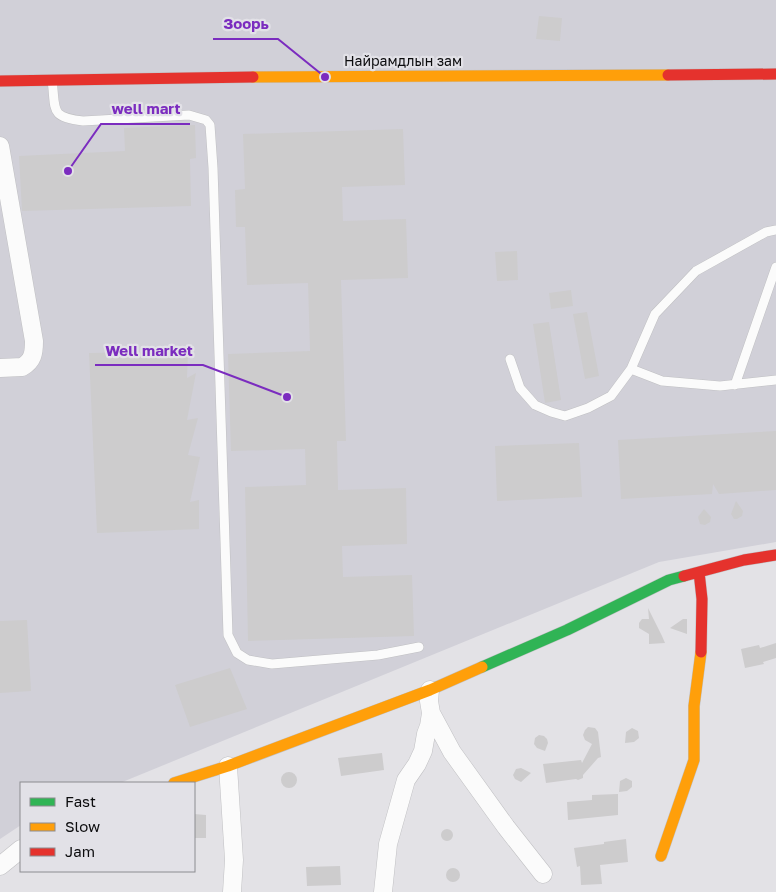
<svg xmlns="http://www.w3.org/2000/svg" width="776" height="892" font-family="'Golos Text',sans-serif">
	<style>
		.built { fill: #d1d0d8 }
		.building { fill: #cdcccd }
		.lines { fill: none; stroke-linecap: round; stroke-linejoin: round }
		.lane-casing { stroke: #c0c0c3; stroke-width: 10 }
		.street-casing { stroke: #c0c0c3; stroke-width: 19 }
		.fast-casing { stroke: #c0c0c3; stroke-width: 12 }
		.slow-casing { stroke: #c0c0c3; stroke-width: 12 }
		.jam-casing { stroke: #c0c0c3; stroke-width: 12 }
		.lane { stroke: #fbfbfb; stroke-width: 9 }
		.street { stroke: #fbfbfb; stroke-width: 18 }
		.fast { stroke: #30b455; stroke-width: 11 }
		.slow { stroke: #ff9f0a; stroke-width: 11 }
		.jam { stroke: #e5322d; stroke-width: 11 }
		.labels { text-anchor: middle; stroke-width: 4.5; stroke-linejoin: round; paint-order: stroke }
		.street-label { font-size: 14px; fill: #0c0c0e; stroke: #e2e1e7 }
		.leader { fill: none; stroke: #7b2cbf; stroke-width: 2 }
		.callout-dot { fill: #7b2cbf; stroke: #e2e1e7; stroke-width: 2 }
		.callout-label { font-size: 15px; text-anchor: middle; font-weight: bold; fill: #7b2cbf; stroke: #e2e1e7; stroke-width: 4.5; stroke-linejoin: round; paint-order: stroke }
	</style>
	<rect width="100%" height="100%" fill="#e3e2e6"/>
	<path class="built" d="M0,0H776V542L659,562L120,783H21V825L0,839Z"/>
	<path class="building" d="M539,16L562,18L560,41L536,39Z
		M195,125L196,158L190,159L191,206L22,211L19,156L125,151L124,128Z
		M403,129L405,185L342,187L343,221L406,219L408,278L341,280L346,441H337L338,490L406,488L407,544L342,546L343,577L412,575L414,636L248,641L245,487L306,485L305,449L231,451L228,354L310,351L308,283L247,285L245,227H236L235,190L245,189L243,134Z
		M517,251L518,280L497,281L495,252Z
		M571,290L573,306L551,309L549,293Z
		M587,312L599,376L585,379L573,314Z
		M549,322L561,400L545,403L533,324Z
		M188,351L187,378L196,373L187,420L198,418L188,455L200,457L190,502L199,500V529L97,533L89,353Z
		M776,431V490L719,494L713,484L712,494L621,499L618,440Z
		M579,443L582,497L497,501L495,446Z
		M736,501L743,511L742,516L737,519H734L731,514Z
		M704,509L711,517L710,522L705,525L700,524L698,517Z
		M648,608L662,636L665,643L649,644V634L639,628V623L642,619H649Z
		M683,619H687V634L670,628Z
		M27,620L31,691L0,693V621Z
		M776,643V658L763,662L764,664L745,668L741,649L759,645L760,648Z
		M230,668L247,709L190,727L175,685Z
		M588,727L595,728L598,732L601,757L598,758L583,775V778L578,780L576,779L546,783L543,764L581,760L582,763L592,744L585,740L583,735L585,730Z
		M632,728L638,731L639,738L634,742L625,743L626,732Z
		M539,735L544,736L547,739L548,743L545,751L537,748L534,744L535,738Z
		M382,753L384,770L341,776L338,758Z
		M521,768L531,773L521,782L515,779L513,775L516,769Z
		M281 780a8 8 0 1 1 16 0a8 8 0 1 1-16 0Z
		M626,778L632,781V787L627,791L619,792L620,781Z
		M618,794V815L568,820L567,802L592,800V795Z
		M194,814L206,815V838H194Z
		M441 835a6 6 0 1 1 12 0a6 6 0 1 1-12 0Z
		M626,839L628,862L600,865L602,884L581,885L580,866L577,867L574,848L604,844V842Z
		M340,866L341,885L307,886L306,867Z
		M446 875a7 7 0 1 1 14 0a7 7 0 1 1-14 0Z"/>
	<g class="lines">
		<defs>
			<path id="lane" d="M52,80C56,110 49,117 83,121L189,115L206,120L210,125L213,168L228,635L237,653L248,660L272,664L378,655L419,647
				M510,359L520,388L535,405L551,412L565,416L588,408L611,396L631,369L655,314L696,271L766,232L776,230
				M631,369L662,381L720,386L776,380
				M735,385L776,267"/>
			<path id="street" d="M0,146L34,341C34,353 33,361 22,367L0,368
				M431,713L452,752L506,827L543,874
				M228,766L234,860L232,892
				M0,866L21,849
				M383,892L388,844L406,780L417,764L423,751L426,734L429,726L431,713L429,701L430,690"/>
			<path id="fast" d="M482,667L567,630L669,580L684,576"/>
			<path id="slow" d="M253,77L668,75
				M174,783L228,766L430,690L482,667
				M661,856L694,760V706L701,652"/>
			<path id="jam" d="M668,75L776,74
				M0,81L253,77
				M699,572L702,599L701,652
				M684,576L744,560L776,555"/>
		</defs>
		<use href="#lane" class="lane-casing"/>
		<use href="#street" class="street-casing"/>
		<use href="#fast" class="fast-casing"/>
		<use href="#slow" class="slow-casing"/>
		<use href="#jam" class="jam-casing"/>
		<use href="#lane" class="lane"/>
		<use href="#street" class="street"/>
		<use href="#fast" class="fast"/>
		<use href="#slow" class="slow"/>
		<use href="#jam" class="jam"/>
	</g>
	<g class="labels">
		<g class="street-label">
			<text x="403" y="66">Найрамдлын зам</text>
		</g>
	</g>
	<path class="leader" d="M325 77L278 39H213M68 171L101 124H190M287 397L203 365H95"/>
	<g class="callout-dot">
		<circle cx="325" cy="77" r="5"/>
		<circle cx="68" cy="171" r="5"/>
		<circle cx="287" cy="397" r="5"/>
	</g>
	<g class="callout-label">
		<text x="246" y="29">Зоорь</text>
		<text x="146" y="114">well mart</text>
		<text x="149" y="356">Well market</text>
	</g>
	<rect x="20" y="782" width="175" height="90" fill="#e2e1e7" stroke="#8c8c90"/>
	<rect x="30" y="798" width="25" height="8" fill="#30b455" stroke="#8c8c90"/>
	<text x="65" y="807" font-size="15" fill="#0c0c0e">Fast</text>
	<rect x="30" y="823" width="25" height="8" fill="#ff9f0a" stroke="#8c8c90"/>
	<text x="65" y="832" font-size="15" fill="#0c0c0e">Slow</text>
	<rect x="30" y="848" width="25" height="8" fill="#e5322d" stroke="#8c8c90"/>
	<text x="65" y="857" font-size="15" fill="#0c0c0e">Jam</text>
</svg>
